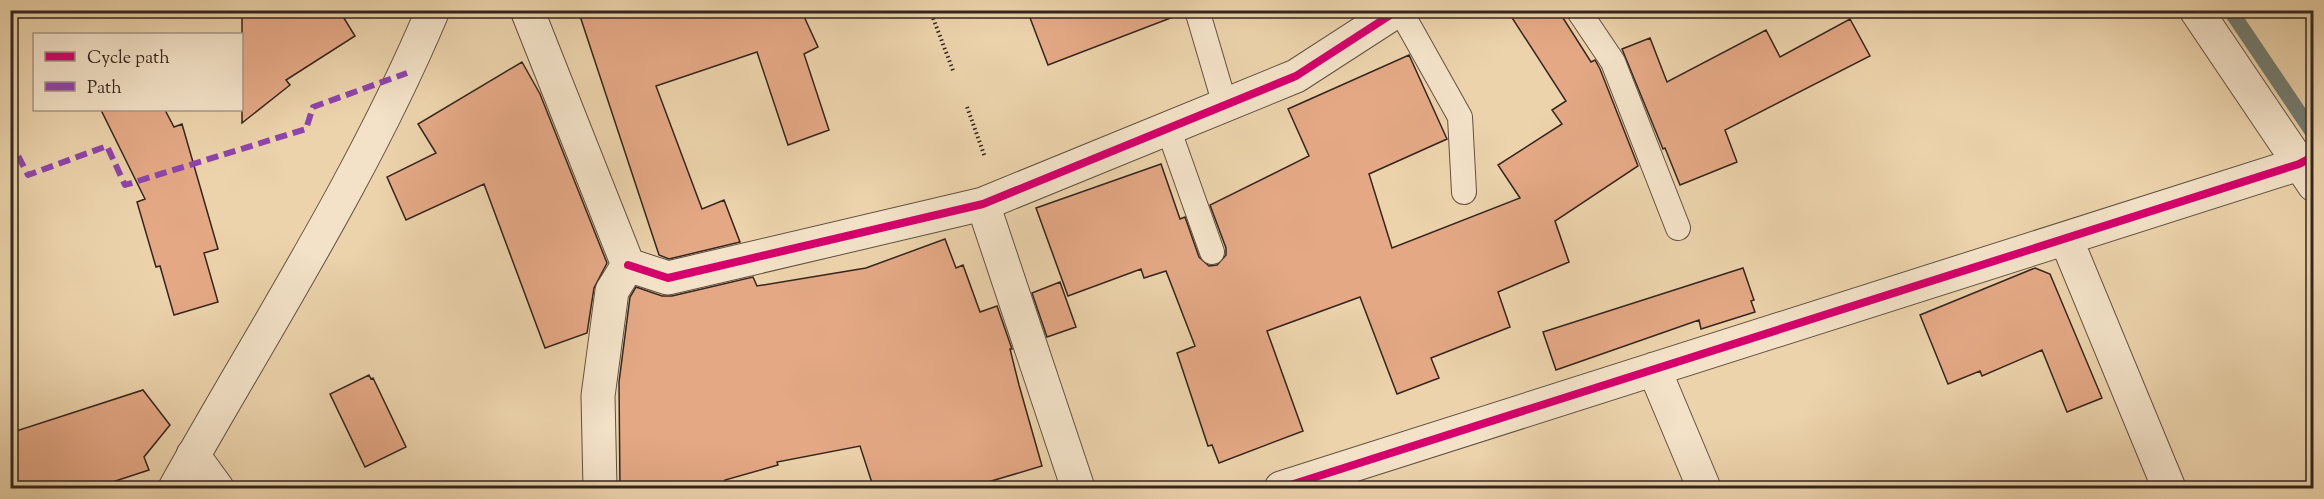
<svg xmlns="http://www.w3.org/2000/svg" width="2324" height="499" font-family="'Sorts Mill Goudy',serif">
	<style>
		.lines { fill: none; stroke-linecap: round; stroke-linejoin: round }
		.stream { stroke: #717d73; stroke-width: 15 }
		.building { fill: #e4a885; stroke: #34261e; stroke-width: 1.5 }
		.service-casing { stroke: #625141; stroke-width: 26 }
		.minor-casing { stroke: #625141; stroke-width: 35 }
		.tertiary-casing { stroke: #625141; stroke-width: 35 }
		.path { stroke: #34261e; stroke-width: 4; stroke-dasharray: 1.5 3; stroke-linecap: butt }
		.service { stroke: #f3e2c8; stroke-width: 24 }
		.minor { stroke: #f3e2c8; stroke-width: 33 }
		.tertiary { stroke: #f3e2c8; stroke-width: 33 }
		.quiet { stroke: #8e44ad; stroke-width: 6; stroke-dasharray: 12 6; stroke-linecap: butt }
		.cycleway-casing { stroke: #f3e2c8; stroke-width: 11 }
		.cycleway { stroke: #d6006c; stroke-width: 8 }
	</style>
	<rect width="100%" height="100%" fill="#ecd3ab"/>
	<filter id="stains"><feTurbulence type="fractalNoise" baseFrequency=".00333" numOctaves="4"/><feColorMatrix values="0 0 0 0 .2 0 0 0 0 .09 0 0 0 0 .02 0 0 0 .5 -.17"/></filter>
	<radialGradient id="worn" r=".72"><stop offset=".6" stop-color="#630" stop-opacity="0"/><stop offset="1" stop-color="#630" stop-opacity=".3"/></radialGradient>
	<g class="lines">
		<path class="stream" d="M2230,10L2313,133"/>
	</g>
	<path class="building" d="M242,10H339L355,36L286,80L290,85L242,123Z
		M578,10H801L818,47L804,54L829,130L788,145L757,52L656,86L702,209L724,200L740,242L669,259L659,255Z
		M1027,10H1180L1181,14L1048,65Z
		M1507,10H1558L1591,62L1595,60L1600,69L1638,166L1555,221L1569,262L1498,292L1510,327L1431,358L1439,378L1397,394L1360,297L1267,331L1303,431L1219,463L1212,445L1208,446L1177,353L1195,346L1166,271L1144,278L1141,269L1068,296L1036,208L1161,164L1180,219L1185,217L1199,257L1209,266L1217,265L1226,255V248L1210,205L1309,156L1288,109L1409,55L1447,139L1369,174L1392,248L1520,198L1498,165L1562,124L1552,110L1566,101Z
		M1850,19L1870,56L1725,130L1737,162L1680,185L1665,148L1663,149L1622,49L1650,38L1667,82L1766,30L1780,57Z
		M522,62L540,94L607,263L594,288L587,333L545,348L484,184L406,220L387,177L436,153L418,124Z
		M101,110H165L174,127L182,124L218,249L204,253L218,302L174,315L160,266L156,267L137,202L145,199Z
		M945,239L956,268L963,265L980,312L997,306L1012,349H1010L1019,385L1042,466L988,482L949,489H874L860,446L777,462L778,465L725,480V489H620L619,382L630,297L636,287L662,296H672L753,277L757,286L866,268Z
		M1743,268L1754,300L1751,301L1755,312L1701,329L1699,320L1556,370L1543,332Z
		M2035,268L2050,274L2102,398L2067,412L2042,350L1982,376L1980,371L1948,384L1920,315Z
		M1060,282L1076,327L1047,337L1032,293Z
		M369,375L371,379L373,378L406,447L365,467L330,394Z
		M143,390L170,425L144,457L149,470L91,489H10V433Z"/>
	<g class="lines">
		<defs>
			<path id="service" d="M1197,10L1225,105
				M1400,10L1460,117L1464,192
				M1578,10L1613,62L1678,228
				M1168,128L1212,252"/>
			<path id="minor" d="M527,10L628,265
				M2196,10L2314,185
				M983,204L1078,488
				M2066,239L2169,488
				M628,265L668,278L983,204L1296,76L1398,10
				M1654,369L1704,488
				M193,455L217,488
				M600,488L598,396L612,291L628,265
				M1281,488L2299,164L2314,156"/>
			<path id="tertiary" d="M175,488C263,331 363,177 433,10"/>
		</defs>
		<use href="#service" class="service-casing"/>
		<use href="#minor" class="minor-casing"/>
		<use href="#tertiary" class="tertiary-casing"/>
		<path class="path" d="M930,10L954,73
			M967,107L985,157"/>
		<use href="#service" class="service"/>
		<use href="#minor" class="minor"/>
		<use href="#tertiary" class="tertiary"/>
		<path class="quiet" d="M10,140L28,175L107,146L125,185L306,129L313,107L407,73"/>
		<defs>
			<path id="cycleway" d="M628,265L668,278L983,204L1296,76L1398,10
				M1281,488L2299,164L2314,156"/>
		</defs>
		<use href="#cycleway" class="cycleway-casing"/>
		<use href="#cycleway" class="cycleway"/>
	</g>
	<rect width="2324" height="499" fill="none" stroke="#ecd3ab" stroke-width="36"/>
	<rect x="12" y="12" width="2300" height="475" fill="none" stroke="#34261e" stroke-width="3"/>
	<rect x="18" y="18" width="2288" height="463" fill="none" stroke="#34261e" stroke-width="1.5"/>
	<rect x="33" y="33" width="210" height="78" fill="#f3e2c8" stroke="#a79784" stroke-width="1.5"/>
	<rect x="45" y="52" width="30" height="9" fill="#d6006c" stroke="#a79784" stroke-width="1.5"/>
	<text x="87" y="63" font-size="18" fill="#34261e">Cycle path</text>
	<rect x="45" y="82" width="30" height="9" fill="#8e44ad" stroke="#a79784" stroke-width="1.5"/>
	<text x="87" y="93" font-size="18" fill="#34261e">Path</text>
	<rect width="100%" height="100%" filter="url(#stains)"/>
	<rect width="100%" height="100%" fill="url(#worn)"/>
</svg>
